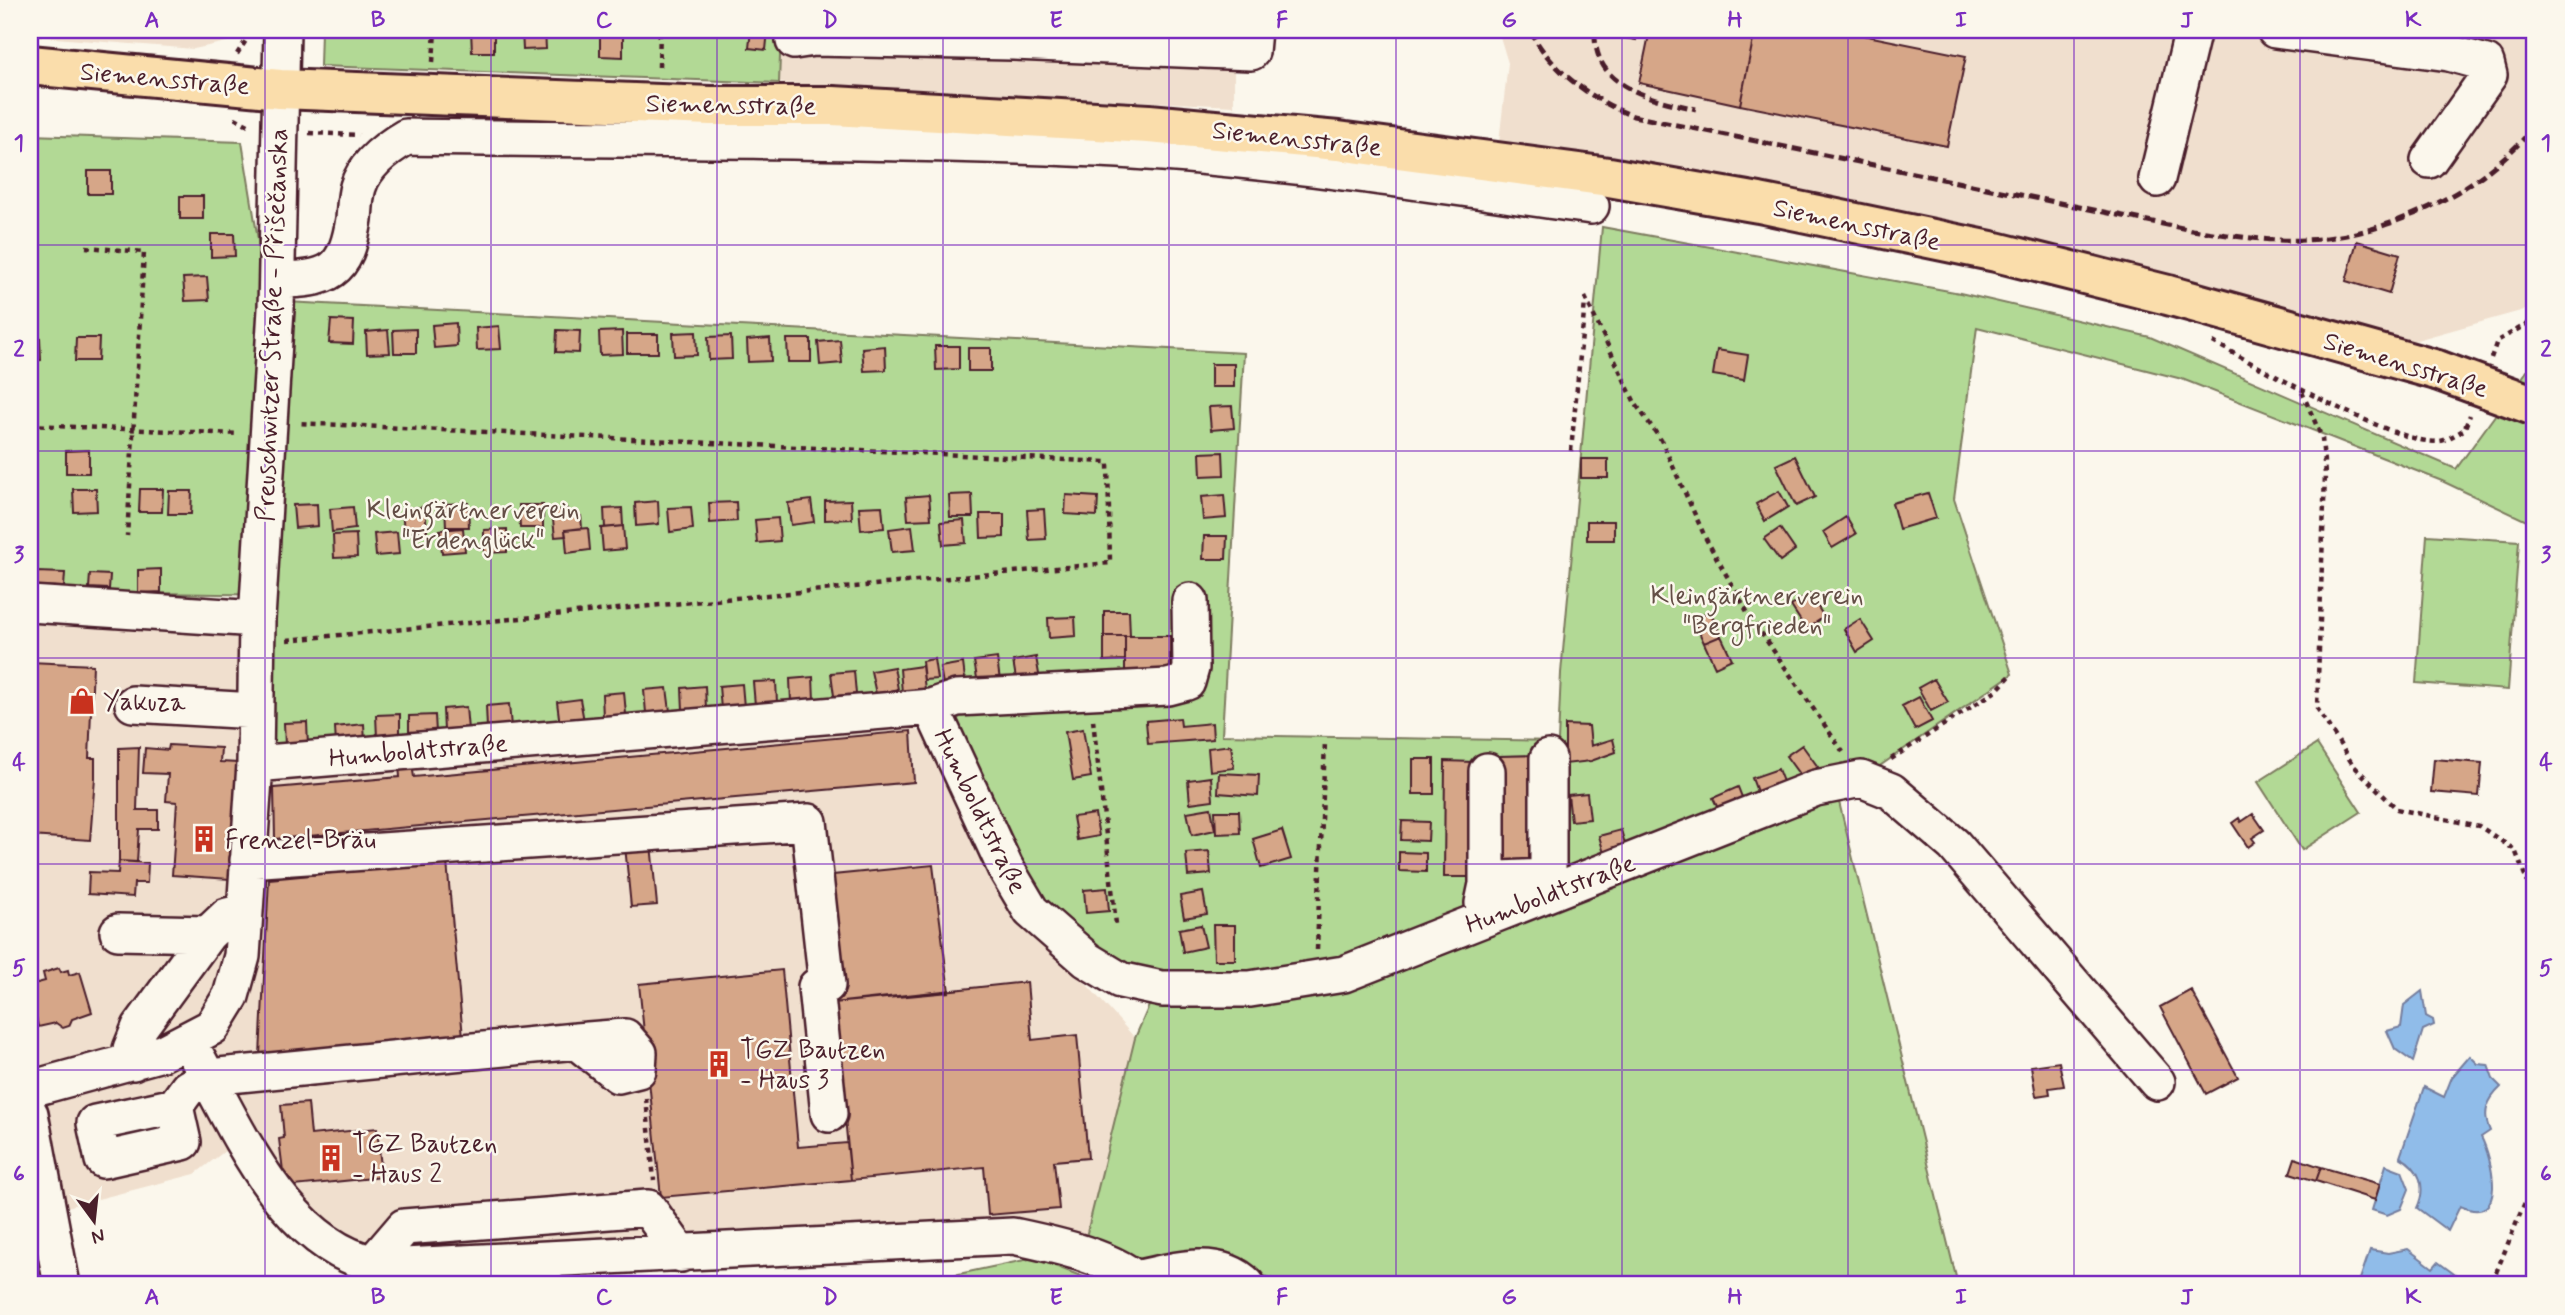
<svg xmlns="http://www.w3.org/2000/svg" width="2565" height="1315" font-family="Mynerve,sans-serif">
	<style>
		.built { fill: #f0dfce }
		.green { fill: #b2d995; stroke: #7e7c60; stroke-width: 2 }
		.water { fill: #90bce9; stroke: #747d9d; stroke-width: 2 }
		.building { fill: #d6a688; stroke: #4a1f2b; stroke-width: 2 }
		.lines { fill: none; stroke-linecap: round; stroke-linejoin: round }
		.minor-casing { stroke: #4a1f2b; stroke-width: 40 }
		.major-casing { stroke: #4a1f2b; stroke-width: 44 }
		.path { stroke: #4a1f2b; stroke-width: 4.5; stroke-dasharray: 5 5; stroke-linecap: butt }
		.minor { stroke: #fbf7ec; stroke-width: 35 }
		.major { stroke: #faddab; stroke-width: 38 }
		.rail { stroke: #4a1f2b; stroke-width: 5; stroke-dasharray: 10 5; stroke-linecap: butt }
		.major-bridge-casing { stroke: #4a1f2b; stroke-width: 44; stroke-linecap: butt }
		.major-bridge { stroke: #faddab; stroke-width: 38 }
		.grid { fill: none; stroke: #7b2cbf; stroke-width: 2; stroke-opacity: 0.55 }
		.labels { text-anchor: middle; stroke-width: 5; stroke-linejoin: round; paint-order: stroke }
		.street-label { font-size: 26px; fill: #4a1f2b; stroke: #fbf7ec }
		.park-label { font-size: 26px; fill: #644e46; stroke: #fbf7ec }
		.poi-label { font-size: 26px; fill: #4a1f2b; stroke: #fbf7ec; text-anchor: start }
		.neatline { fill: none; stroke: #7b2cbf; stroke-width: 2.5 }
		.grid-label { font-size: 23px; text-anchor: middle; font-weight: bold; fill: #7b2cbf }
	</style>
	<rect width="100%" height="100%" fill="#fbf7ec"/>
	<filter id="ink" filterUnits="userSpaceOnUse"><feTurbulence type="fractalNoise" baseFrequency=".0143" numOctaves="2"/><feDisplacementMap in="SourceGraphic" scale="14" xChannelSelector="R" yChannelSelector="G"/><feConvolveMatrix kernelMatrix="1 2 1 2 8 2 1 2 1" color-interpolation-filters="sRGB"/></filter>
	<g filter="url(#ink)">
		<path class="built" d="M30,30H245L226,42L194,49L30,36Z
			M782,30H1234V106L779,83Z
			M1498,30H2535V307L2406,343L1775,189L1499,142L1508,63Z
			M30,624L231,634L244,643L908,722L928,739L986,873L1135,1038L1085,1241L393,1255L325,1229L251,1131L195,1174L40,1214L50,1285H30Z"/>
		<path class="green" d="M321,30H781L779,83L320,66Z
			M30,135L242,142L268,301L1244,353L1222,735L1558,741L1561,673L1602,227L1960,293L2150,337L2456,469L2535,360V525L2442,481L2182,379L1977,327L1954,499L2012,674L1861,779L1327,971L1126,975L1036,906L935,695L272,753L273,595L30,591Z
			M2427,535L2519,541L2508,690L2416,683Z
			M2317,744L2361,812L2302,850L2258,782Z
			M1837,794L1958,1285H1271L1272,1279L1230,1263L1139,1264L1085,1241L1135,1038L1154,994L1220,1004Z
			M1034,1258L1104,1285H907Z"/>
		<path class="water" d="M2422,991L2426,1016L2433,1020L2434,1025L2423,1030L2413,1062L2395,1049L2387,1031L2401,1027L2404,1005Z
			M2470,1056L2478,1064L2488,1065L2493,1079L2501,1087C2487,1100 2482,1113 2490,1131L2481,1137C2492,1158 2509,1228 2460,1206L2448,1231L2417,1208C2427,1187 2420,1168 2400,1157L2424,1087L2444,1097L2452,1077Z
			M2386,1165L2402,1171L2409,1189L2401,1209L2387,1215L2372,1210Z
			M2408,1249L2433,1268L2438,1262L2465,1282L2464,1285H2358L2370,1250L2388,1253Z"/>
		<path class="building" d="M471,30H494V52H472Z
			M522,30H545L546,49L523,50Z
			M751,30H768L766,50L749,48Z
			M1582,30H1638L1636,40Z
			M1650,30H1755L1740,105L1639,83Z
			M1755,30H1838L1966,56L1947,146L1740,105Z
			M600,33L623,34V57L600,56Z
			M88,171H111V194H88Z
			M30,187H34L35,210H30Z
			M180,196H203V219H180Z
			M211,234H234L235,256L211,257Z
			M2357,241L2400,254L2389,294L2346,281Z
			M207,277L209,300L185,301L183,278Z
			M331,320L354,321L353,344L329,343Z
			M456,323L457,346L434,348L432,325Z
			M499,326L501,349L477,350L476,328Z
			M416,329V353H394L393,330Z
			M388,330L390,353L367,354L366,332Z
			M557,330L580,331L579,353L556,352Z
			M622,331L623,354L600,355L599,332Z
			M696,332L697,355L674,356L673,333Z
			M627,334H658V353H627Z
			M731,336L732,359L709,360L708,337Z
			M40,337L41,360L30,361V338Z
			M76,338H99L98,361H75Z
			M770,338L771,361L748,362L747,340Z
			M787,339H811V362H788Z
			M840,340L842,363L820,365L818,342Z
			M885,346L886,370L864,371L862,348Z
			M935,346H959V369L936,370Z
			M968,348H991V371H968Z
			M1717,350L1748,355L1744,380L1713,375Z
			M1211,364H1234V387H1211Z
			M1232,406L1234,428L1211,430L1209,407Z
			M89,450V473H66V451Z
			M1223,452L1224,475L1201,476L1200,453Z
			M1795,456L1815,497L1796,506L1776,465Z
			M1581,459H1608V478H1581Z
			M73,489H96L97,511L74,512Z
			M140,489H163L162,512H139Z
			M169,491H192L191,514H168Z
			M1779,491L1788,507L1765,521L1756,504Z
			M1928,493L1936,518L1899,529L1892,503Z
			M972,494L973,517H950L949,495Z
			M929,495L931,519L908,520L906,497Z
			M1066,495L1098,497L1097,516L1065,514Z
			M1224,495L1226,518L1203,520L1201,497Z
			M811,500L814,522L791,525L788,503Z
			M851,500L852,519L825,520V501Z
			M658,501L659,524L636,526L635,503Z
			M736,502L737,521L710,523L709,503Z
			M468,503L469,527H446L445,504Z
			M317,504L318,526L295,528L293,505Z
			M519,505H543V528H520Z
			M882,506L884,528L861,530L859,507Z
			M353,507L355,529L332,532L330,509Z
			M425,507L427,530L404,532L402,509Z
			M691,507L693,529L670,532L668,508Z
			M622,508L623,526L605,528L604,509Z
			M567,509V517L581,516L582,528L565,530L566,536L555,537L552,511Z
			M1044,509L1046,539L1029,540L1027,510Z
			M980,514H1004V537L981,538Z
			M1846,517L1856,534L1832,548L1823,532Z
			M778,518L780,541L757,543L755,520Z
			M964,520L966,543L943,545L941,522Z
			M1587,521H1614V540H1587Z
			M623,526L625,549L603,551L601,528Z
			M912,526L915,550L892,552L889,529Z
			M463,528L465,551L442,553L440,530Z
			M588,528L590,550L567,553L565,530Z
			M1780,528L1795,550L1780,561L1764,539Z
			M507,529V552L484,553V530Z
			M397,532L399,554L376,556L374,534Z
			M356,534L357,557L334,558L333,535Z
			M1204,536H1227L1226,559H1203Z
			M161,569V592L138,593V570Z
			M36,572L65,573L64,587L36,586Z
			M90,574L110,575L109,589L89,588Z
			M1810,594L1824,617L1806,629L1791,606Z
			M1104,611H1129L1130,636H1104Z
			M1710,611L1721,636L1704,643L1693,619Z
			M1075,617L1076,636L1049,638L1048,618Z
			M1860,619L1874,641L1857,652L1844,629Z
			M1104,636H1125V660L1104,661Z
			M1125,636H1170V674H1125Z
			M1721,636L1732,659L1715,667L1704,643Z
			M1036,657L1040,680L1017,684L1013,661Z
			M997,658L1000,681L978,684L974,661Z
			M934,659L937,679L924,680L922,661Z
			M30,662L93,665L89,758H95V778L90,840L30,836Z
			M963,663L966,687L944,690L940,667Z
			M922,666L925,689L902,692L900,669Z
			M894,667L898,689L876,694L871,671Z
			M854,671L856,694L834,696L831,673Z
			M813,677L814,700L791,702L790,679Z
			M1934,679L1948,702L1931,711L1918,688Z
			M776,681L777,703L755,705L753,682Z
			M742,684L744,707L721,709L719,686Z
			M705,686L706,709L683,710L682,688Z
			M667,688L670,711L646,713L644,690Z
			M624,692L626,714L603,717L602,694Z
			M1919,697L1932,721L1915,730L1902,706Z
			M580,699L584,721L560,725L557,702Z
			M509,704L511,727L487,728L486,706Z
			M466,707L468,730L444,731L443,709Z
			M400,714V737L377,738L376,715Z
			M435,715L436,733L409,734V716Z
			M1180,718L1181,726L1212,723L1213,739L1148,744L1146,721Z
			M307,722L308,746H285L284,723Z
			M364,724L365,743L336,745L335,727Z
			M1565,725L1589,726L1591,746L1613,739L1616,752L1591,761L1565,764Z
			M1083,729L1091,777L1073,780L1065,732Z
			M911,731L914,782L275,839L274,788L400,777L399,766L412,765L414,777Z
			M169,745L221,748L220,762L238,763L230,879L172,875L177,802L166,801L168,774L143,773L145,748L168,750Z
			M1231,745L1234,768L1210,771L1208,748Z
			M1802,745L1818,767L1802,778L1786,756Z
			M139,747L137,810H158V829H139L137,862L119,861V748Z
			M1539,755V865L1498,864L1499,756Z
			M1413,759H1434V794H1413Z
			M2434,759L2482,763L2479,796L2431,792Z
			M1445,761L1473,762L1471,877H1444Z
			M1778,769L1785,787L1759,797L1752,778Z
			M1219,773L1259,775L1258,796L1218,793Z
			M1211,777L1213,800L1190,803L1188,780Z
			M1738,787L1745,805L1721,815L1713,798Z
			M1587,793L1590,819L1571,821L1568,795Z
			M1211,808L1215,830L1192,835L1187,812Z
			M1215,811H1239L1240,833L1216,834Z
			M1095,814L1099,836L1077,840L1073,817Z
			M2253,814L2264,830L2252,838L2255,842L2248,847L2232,823L2239,818L2241,822Z
			M1402,821L1429,822L1428,841L1401,840Z
			M1282,830L1291,859L1261,868L1253,839Z
			M1621,830L1627,851L1605,857L1599,836Z
			M651,844L657,905L631,907L625,846Z
			M1209,851L1211,874L1188,876L1186,853Z
			M1399,852L1426,853V872L1399,871Z
			M119,861L148,863L147,883H134L133,897L88,894L89,872L118,873Z
			M447,862L463,1037L260,1055L269,879Z
			M933,865L949,992L834,1003L823,876Z
			M1107,888L1109,911L1086,913L1084,890Z
			M1203,892L1207,914L1184,918L1180,896Z
			M1201,925L1206,947L1183,952L1179,929Z
			M1213,925H1235V960H1214Z
			M59,968L61,972L68,970L69,975L80,972L92,1012L72,1019L69,1026L63,1028L56,1023L38,1027L30,985L45,981L43,973Z
			M782,970L798,1147L847,1143L851,1180L661,1197L639,984Z
			M1027,982L1032,1040L1077,1035L1088,1158L1054,1161L1059,1209L988,1215L984,1167L851,1180L834,1003Z
			M2191,990L2238,1077L2206,1094L2160,1007Z
			M2059,1062L2064,1086L2049,1088L2050,1094L2036,1096L2031,1066Z
			M308,1103L311,1135L377,1128L382,1177L285,1187L279,1139L284,1138L281,1105Z
			M2295,1158L2321,1167L2316,1181L2290,1173Z
			M2321,1167L2380,1184L2375,1200L2316,1181Z"/>
		<g class="lines">
			<defs>
				<path id="minor" d="M2275,30L2449,53L2486,63L2489,75L2429,160
					M794,41L814,38L1013,42L1251,52L1253,30
					M2157,179L2193,30
					M277,280C329,280 346,273 354,219C355,209 355,197 358,187C365,164 387,148 406,137C637,140 868,139 1098,149C1263,157 1428,184 1591,206
					M30,604L257,619
					M133,704L255,711
					M931,707L1005,867L1031,911L1087,960L1120,980L1162,989H1250L1344,974L1816,788L1861,779L1891,791L1954,845L2157,1082
					M255,764L931,707L957,698L1168,687L1187,682L1191,668L1190,601
					M248,860L809,822L827,985L816,987L829,1114
					M1487,884L1501,879L1548,877V758
					M1483,903L1487,884V771
					M118,932L208,934
					M188,1041C231,1115 276,1232 361,1260C374,1264 390,1264 404,1266L1013,1236C1050,1244 1116,1257 1142,1285
					M133,1062L131,1049L140,1027L208,934L227,916L244,912
					M30,1089L162,1053L212,1027L231,996L242,956L255,764L257,619L276,309L282,30
					M175,1106L183,1142L103,1160L95,1123L175,1106L188,1088L209,1077L576,1041L625,1037L639,1053L638,1070L618,1075L576,1041
					M30,1114L62,1285
					M374,1262L404,1227L648,1208L681,1254
					M1136,1279C1170,1271 1219,1256 1247,1285"/>
				<path id="major" d="M30,65L280,89L711,106H833L1149,124L1338,141L1609,177L1759,203L1996,252L2168,295L2437,370"/>
			</defs>
			<use href="#minor" class="minor-casing"/>
			<use href="#major" class="major-casing"/>
			<path class="path" d="M237,54L251,33
				M433,62L435,30
				M659,67L660,30
				M235,118L252,127
				M309,133L359,135
				M86,247L144,252L127,536
				M1585,297L1635,403L1661,440L1706,539L1749,615L1843,752
				M2213,342C2250,362 2405,450 2440,441C2448,440 2457,433 2464,430L2470,415
				M2491,358L2497,341L2529,323L2535,317
				M2302,392L2322,438L2325,474L2317,708L2353,765L2397,809L2479,826L2515,850L2535,901
				M30,425L239,434
				M1571,451L1585,302
				M287,640L1110,563L1108,462L298,423
				M1093,720L1116,924
				M1891,759L1996,691L2012,674
				M1317,950L1325,741
				M2535,1042L2532,1054L2535,1084
				M646,1098L654,1180
				M2509,1285L2495,1275L2530,1190L2535,1155"/>
			<use href="#minor" class="minor"/>
			<use href="#major" class="major"/>
			<path class="rail" d="M1530,30C1550,70 1592,100 1633,116L2192,230C2229,235 2267,242 2304,240C2390,236 2480,192 2535,126
				M1595,33C1594,89 1653,99 1696,109"/>
			<defs>
				<path id="major-bridge" d="M2437,370L2535,406"/>
			</defs>
			<use href="#major-bridge" class="major-bridge-casing"/>
			<use href="#major-bridge" class="major-bridge"/>
		</g>
	</g>
	<path class="grid" d="M265,30V1285M491,30V1285M717,30V1285M943,30V1285M1169,30V1285M1396,30V1285M1622,30V1285M1848,30V1285M2074,30V1285M2300,30V1285M30,245H2535M30,451H2535M30,658H2535M30,864H2535M30,1070H2535"/>
	<defs>
		<symbol id="shop-bare" viewBox="-9 -9 18 18"><path d="M-5-2.5h2.3a2.7 3.5 0 0 1 5.4 0H5L5.5 6h-11ZM-1.5-2.5h3a1.5 2.3 0 0 0-3 0Z" fill="#c8321e" stroke="#fbf7ec" stroke-width="2.5" paint-order="stroke"/></symbol>
		<symbol id="building-bare" viewBox="-9 -9 18 18"><path d="M-4-6H4V6H1V3H-1V6H-4ZM-2.5-4.3h1.7v1.8h-1.7ZM.8-4.3h1.7v1.8H.8ZM-2.5-1h1.7V.8h-1.7ZM.8-1h1.7V.8H.8Z" fill="#c8321e" stroke="#fbf7ec" stroke-width="2.5" paint-order="stroke"/></symbol>
	</defs>
	<g fill-rule="evenodd">
		<use href="#shop-bare" x="63" y="682" width="38" height="38"/>
		<use href="#building-bare" x="185" y="820" width="38" height="38"/>
		<use href="#building-bare" x="700" y="1045" width="38" height="38"/>
		<use href="#building-bare" x="312" y="1139" width="38" height="38"/>
	</g>
	<g class="labels">
		<g class="street-label">
			<text transform="translate(165 78) rotate(5)" y="9">Siemensstraße</text>
			<text transform="translate(731 104) rotate(1)" y="9">Siemensstraße</text>
			<text transform="translate(1297 138) rotate(6)" y="9">Siemensstraße</text>
			<text transform="translate(1857 224) rotate(12)" y="9">Siemensstraße</text>
			<text transform="translate(271 325) rotate(-88)" y="9">Preuschwitzer Straße - Přišečanska</text>
			<text transform="translate(2406 364) rotate(17)" y="9">Siemensstraße</text>
			<text transform="translate(418 750) rotate(-5)" y="9">Humboldtstraße</text>
			<text transform="translate(981 811) rotate(64)" y="9">Humboldtstraße</text>
			<text transform="translate(1550 893) rotate(-21)" y="9">Humboldtstraße</text>
		</g>
		<g class="park-label">
			<text x="473" y="518">Kleingärtnerverein<tspan x="473" dy="30">"Erdenglück"</tspan></text>
			<text x="1757" y="604">Kleingärtnerverein<tspan x="1757" dy="30">"Bergfrieden"</tspan></text>
		</g>
		<g class="poi-label">
			<text x="103" y="710">Yakuza</text>
			<text x="225" y="848">Frenzel-Bräu</text>
			<text x="740" y="1058">TGZ Bautzen<tspan x="740" dy="30">- Haus 3</tspan></text>
			<text x="352" y="1152">TGZ Bautzen<tspan x="352" dy="30">- Haus 2</tspan></text>
		</g>
	</g>
	<rect width="2565" height="1315" fill="none" stroke="#fbf7ec" stroke-width="77"/>
	<g transform="translate(94 1221) rotate(165)" stroke="#fbf7ec" stroke-width="5" paint-order="stroke">
	<path d="M0-5L12 26L0 18L-12 26Z" fill="#4a1f2b"/>
	<text y="-10" font-size="19" font-weight="bold" text-anchor="middle" fill="#4a1f2b">N</text>
	</g>
	<rect x="38" y="38" width="2488" height="1238" class="neatline"/>
	<g class="grid-label">
		<text x="152" y="27">A</text>
		<text x="378" y="27">B</text>
		<text x="604" y="27">C</text>
		<text x="830" y="27">D</text>
		<text x="1056" y="27">E</text>
		<text x="1282" y="27">F</text>
		<text x="1509" y="27">G</text>
		<text x="1735" y="27">H</text>
		<text x="1961" y="27">I</text>
		<text x="2187" y="27">J</text>
		<text x="2413" y="27">K</text>
		<text x="19" y="150">1</text>
		<text x="2546" y="150">1</text>
		<text x="19" y="356">2</text>
		<text x="2546" y="356">2</text>
		<text x="19" y="562">3</text>
		<text x="2546" y="562">3</text>
		<text x="19" y="769">4</text>
		<text x="2546" y="769">4</text>
		<text x="19" y="975">5</text>
		<text x="2546" y="975">5</text>
		<text x="19" y="1181">6</text>
		<text x="2546" y="1181">6</text>
		<text x="152" y="1304">A</text>
		<text x="378" y="1304">B</text>
		<text x="604" y="1304">C</text>
		<text x="830" y="1304">D</text>
		<text x="1056" y="1304">E</text>
		<text x="1282" y="1304">F</text>
		<text x="1509" y="1304">G</text>
		<text x="1735" y="1304">H</text>
		<text x="1961" y="1304">I</text>
		<text x="2187" y="1304">J</text>
		<text x="2413" y="1304">K</text>
	</g>
</svg>
